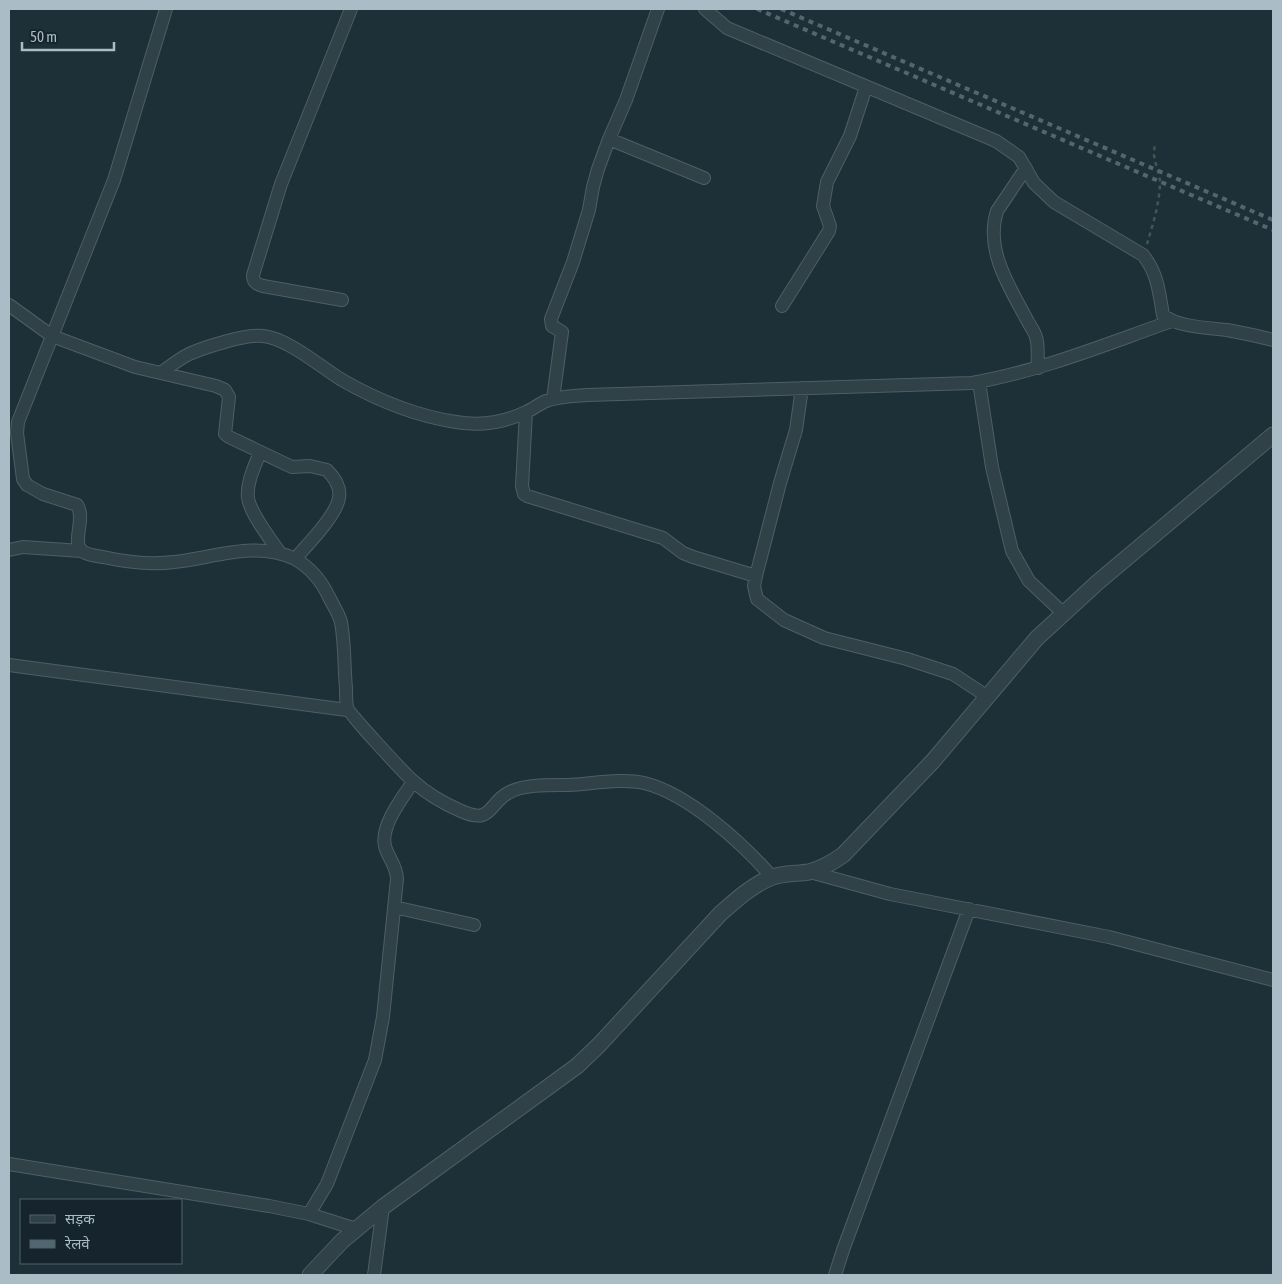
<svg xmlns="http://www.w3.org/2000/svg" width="1282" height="1284" font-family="'Asap Condensed','Noto Sans Devanagari',sans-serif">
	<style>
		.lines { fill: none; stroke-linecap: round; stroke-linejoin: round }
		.minor-casing { stroke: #4e5e67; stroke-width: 14 }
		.tertiary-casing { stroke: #4e5e67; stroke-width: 17 }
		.path { stroke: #3e5854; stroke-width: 2.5; stroke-dasharray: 4 4; stroke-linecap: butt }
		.minor { stroke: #314148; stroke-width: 12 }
		.tertiary { stroke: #314148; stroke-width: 15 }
		.rail { stroke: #526670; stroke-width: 4; stroke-dasharray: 5 5; stroke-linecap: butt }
	</style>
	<rect width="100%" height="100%" fill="#1d3038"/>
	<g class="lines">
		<defs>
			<path id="minor" d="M166,9L114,180L18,422L17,433L23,479L27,485L43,494L77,505C86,518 72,541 81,550C86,555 96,556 103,557C126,562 151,565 174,562C213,558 257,540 295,559C311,568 321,580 329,597C333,605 339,614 341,622C345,644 344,667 346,688C346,694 346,701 347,707C348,713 405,774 413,781C426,793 445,804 461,811C492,825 488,804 508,793C523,784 551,785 568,785C591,784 622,778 644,783C689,794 742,843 772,877
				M705,9L727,28L996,141L1019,157L1034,183L1054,202L1143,255C1158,274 1159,292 1163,315C1177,327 1209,328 1227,330C1243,333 1258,336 1273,340
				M609,139L704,178
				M1026,168L997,211C985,248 1008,285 1025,316C1028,323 1034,330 1036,337C1039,346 1037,358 1038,368
				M342,300L263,286C256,284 253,282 253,275L281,184L351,9
				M9,305L52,336L135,367L216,386L225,390L229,397L225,434L229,437L292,467L310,466L327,470C334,477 341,487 339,498C336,516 307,545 295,559
				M782,306L829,231L830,226L823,206L827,182L850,136L866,87
				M161,373C170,366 179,359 189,354C205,347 246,334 263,336C287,338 321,367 342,380C377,400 416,416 456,422C480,426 503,423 526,412C533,409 539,404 546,401C559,396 573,396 587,395L972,383C1041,371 1106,344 1172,321
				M979,382L992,467L1012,551L1029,581L1064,614
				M802,388L796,430L780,483L756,576L754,586L757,599L784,620L824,638L907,659L953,674L988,697
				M553,399L562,332L552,326L551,319L573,262L589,210L593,187L598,169L609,139L626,100L658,9
				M526,412L522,486L524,494L527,496L663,538L683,553L693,557L756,576
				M260,452C255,466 246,483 248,498C250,513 271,540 280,553
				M9,550L23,547L81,551
				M9,665L347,710
				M810,872L890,894L1109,937L1273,980
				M394,907L474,925
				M9,1164L269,1206L309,1214L356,1229
				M309,1214L327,1184L375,1060L383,1017L397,879C397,866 388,858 385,846C380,826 403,797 413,782
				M374,1275L383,1207
				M835,1275L843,1250L969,909"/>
			<path id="tertiary" d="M310,1275L342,1241L383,1207L577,1066L599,1045L720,914C736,900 751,886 770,878C782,873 796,874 809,872C821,869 833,862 843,855L933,761L1037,638L1098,582L1273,435"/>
		</defs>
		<use href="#minor" class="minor-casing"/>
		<use href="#tertiary" class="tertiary-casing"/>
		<path class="path" d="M1147,244C1153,224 1160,202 1160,181C1159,169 1151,157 1155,146"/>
		<use href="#minor" class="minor"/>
		<use href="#tertiary" class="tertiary"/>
		<path class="rail" d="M757,9L1273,230
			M781,9L1273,220"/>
	</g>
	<rect width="1282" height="1284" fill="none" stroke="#aabcc6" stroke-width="20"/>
	<rect x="20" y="1199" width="162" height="65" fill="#16252d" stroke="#51616a"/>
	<rect x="30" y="1215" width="25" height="8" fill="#314148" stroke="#51616a"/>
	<text x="65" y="1224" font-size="15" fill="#aabcc6">सड़क</text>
	<rect x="30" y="1240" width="25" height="8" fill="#526670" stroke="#51616a"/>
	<text x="65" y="1249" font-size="15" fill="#aabcc6">रेलवे</text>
	<path d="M22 42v8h92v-8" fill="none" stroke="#aabcc6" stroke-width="2.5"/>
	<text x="30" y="42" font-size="15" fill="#aabcc6" stroke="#16252d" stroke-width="4" paint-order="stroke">50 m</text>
</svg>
